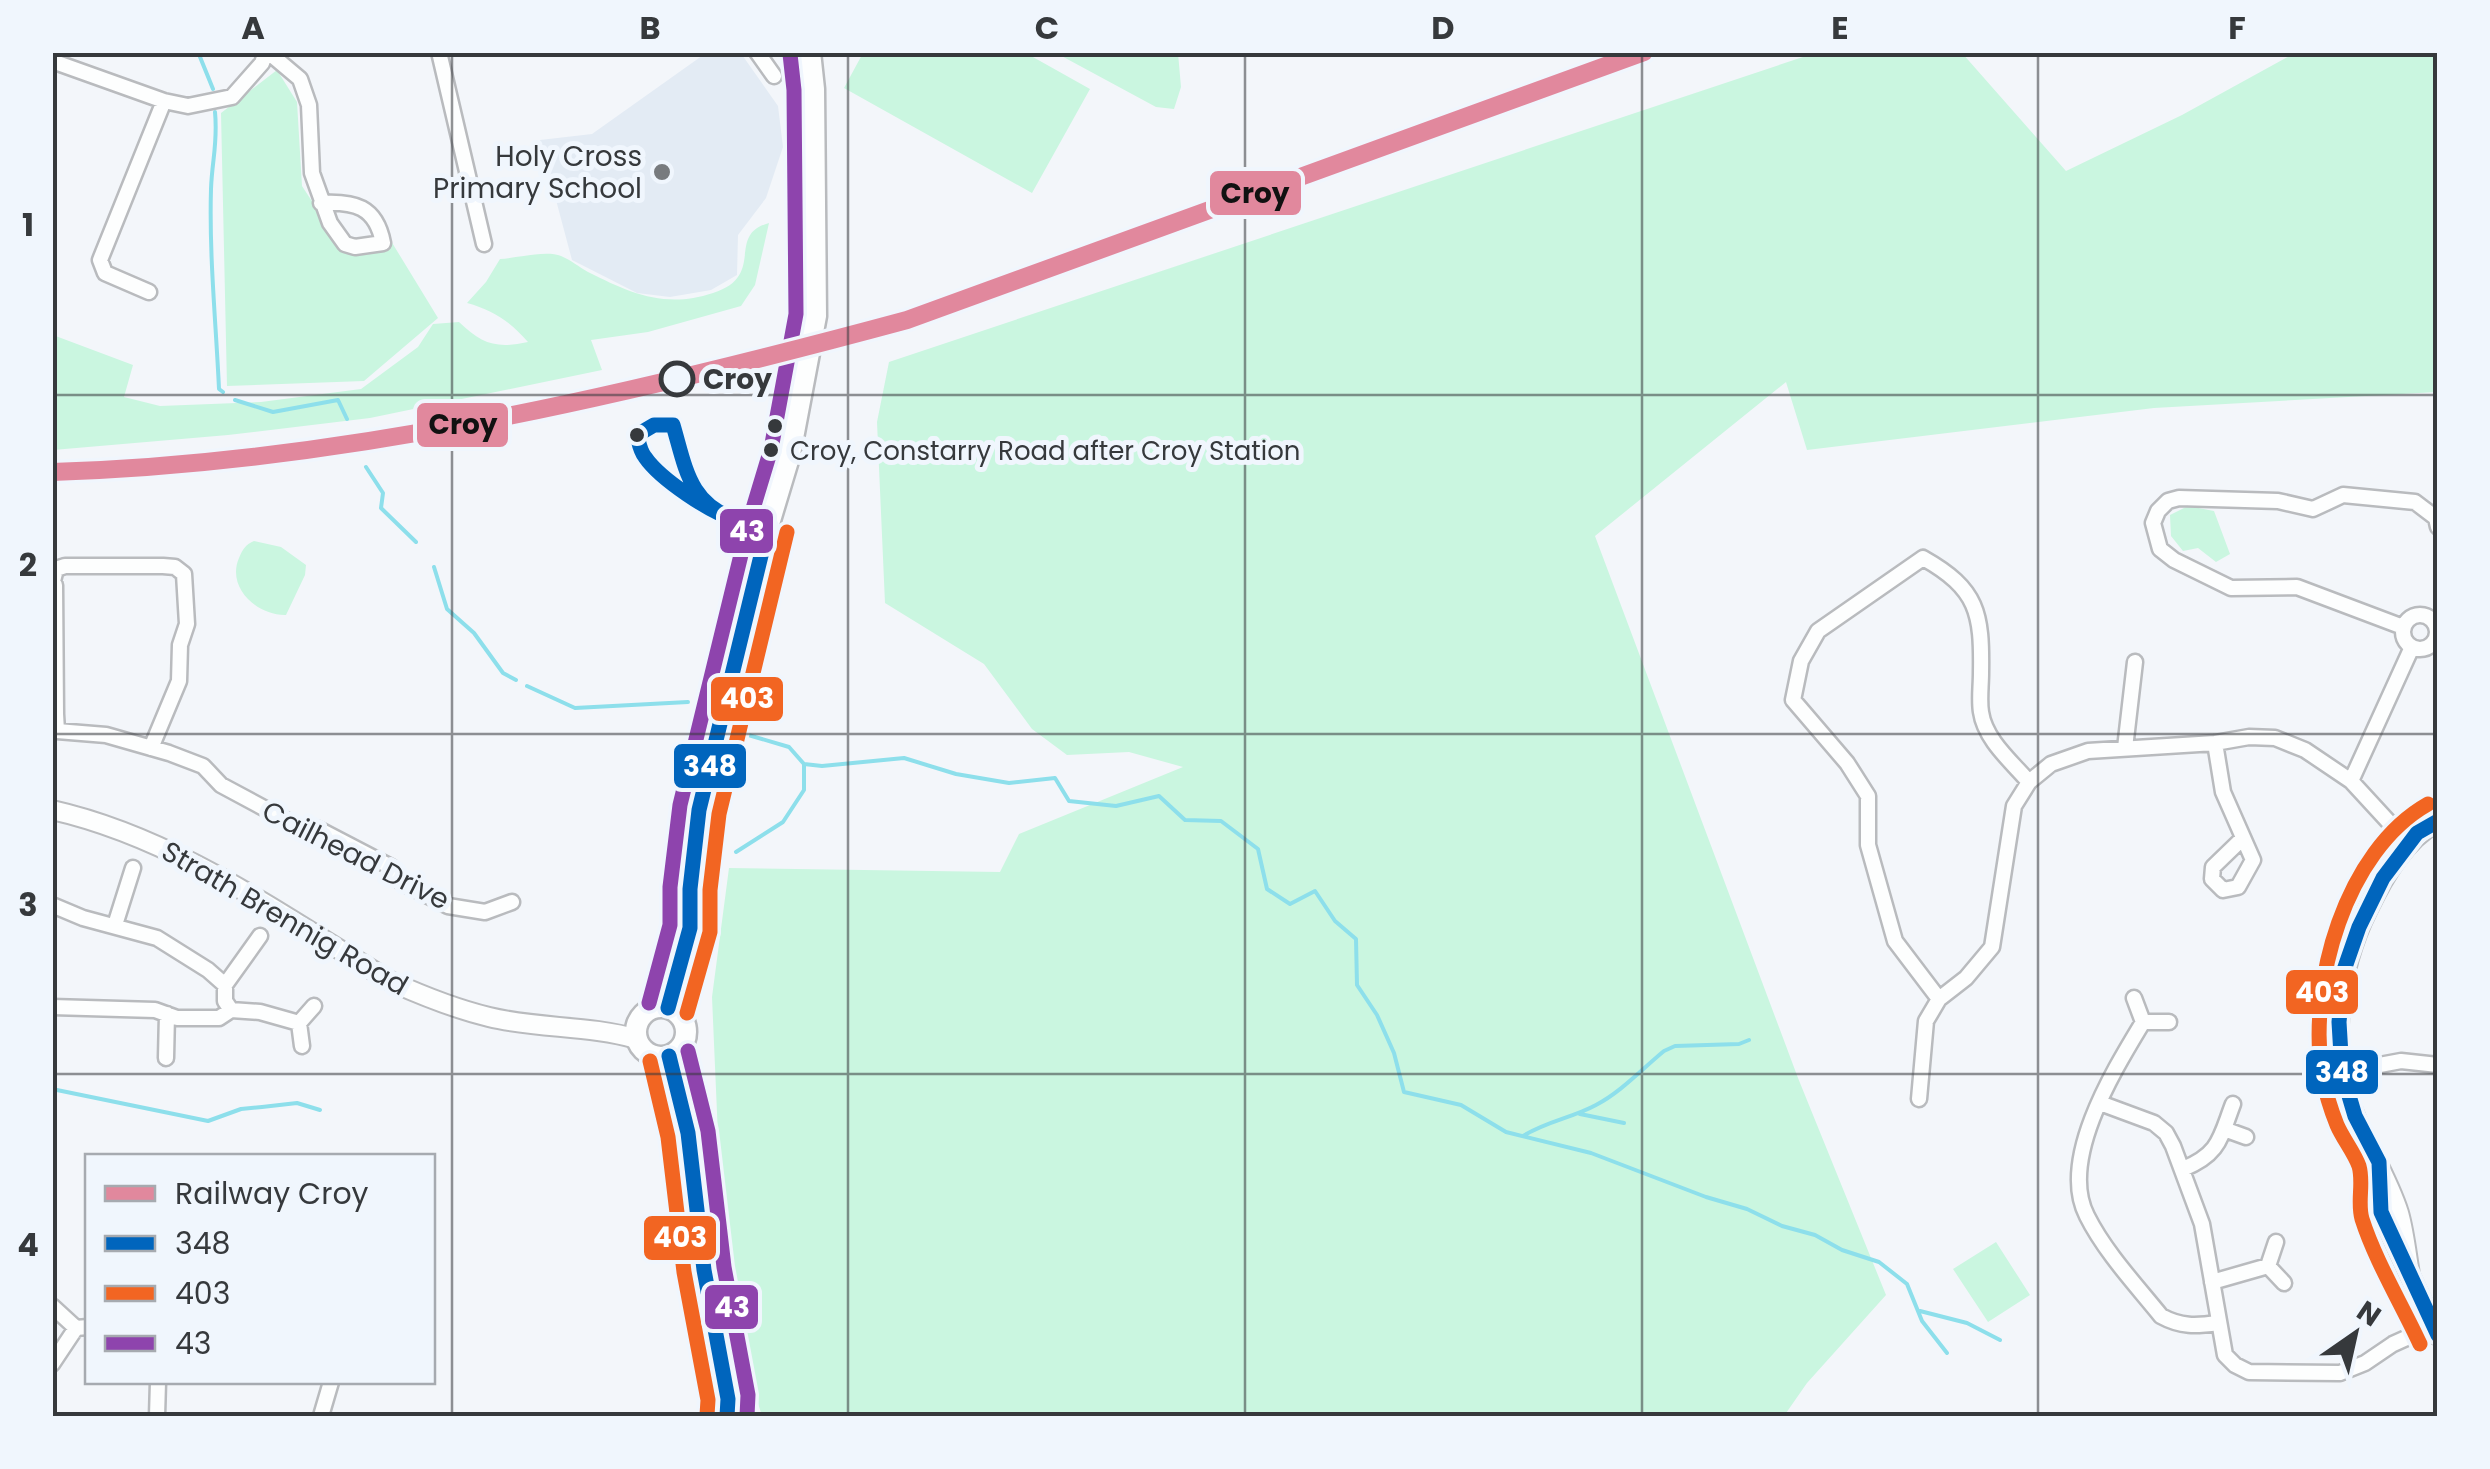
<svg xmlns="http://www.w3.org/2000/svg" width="2490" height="1469" font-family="Poppins,sans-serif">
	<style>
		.built { fill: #e3ebf4 }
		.green { fill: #caf6e0 }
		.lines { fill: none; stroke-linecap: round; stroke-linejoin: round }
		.stream { stroke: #8ddfeb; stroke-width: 4 }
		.minor-casing { stroke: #b9bbbe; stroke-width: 19 }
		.tertiary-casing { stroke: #b9bbbe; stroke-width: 22 }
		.secondary-casing { stroke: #b9bbbe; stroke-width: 25 }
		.minor { stroke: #fdfefe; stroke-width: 14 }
		.tertiary { stroke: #fdfefe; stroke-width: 18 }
		.secondary { stroke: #fdfefe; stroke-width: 20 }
		.bus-1-casing { stroke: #f0f6fd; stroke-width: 22 }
		.bus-2-casing { stroke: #f0f6fd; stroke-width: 22 }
		.bus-3-casing { stroke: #f0f6fd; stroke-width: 22 }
		.bus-1 { stroke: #0065bd; stroke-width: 15 }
		.bus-2 { stroke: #f26522; stroke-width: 15 }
		.bus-3 { stroke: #8e44ad; stroke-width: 15 }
		.rail-1-casing { stroke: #f0f6fd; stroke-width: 25 }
		.rail-1 { stroke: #e1889d; stroke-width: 18 }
		.grid { fill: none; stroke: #36393c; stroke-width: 2.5; stroke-opacity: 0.55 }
		.poi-dot { fill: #787b7e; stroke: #f0f6fd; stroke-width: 4 }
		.stop-dot { fill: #f0f6fd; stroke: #36393c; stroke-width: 5 }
		.bus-dot { fill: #36393c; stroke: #f0f6fd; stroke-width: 4 }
		.labels { text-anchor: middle; stroke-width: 10; stroke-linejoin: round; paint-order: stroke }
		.bus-label { font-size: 26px; fill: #36393c; stroke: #f0f6fd; text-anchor: start }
		.poi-label { font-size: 28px; fill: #36393c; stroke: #f0f6fd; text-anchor: end }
		.stop-label { font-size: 28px; font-weight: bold; fill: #36393c; stroke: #f0f6fd; text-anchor: start }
		.street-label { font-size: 28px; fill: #36393c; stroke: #f0f6fd }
		.line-badge { stroke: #f0f6fd; stroke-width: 4 }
		.badge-label { font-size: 28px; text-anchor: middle; font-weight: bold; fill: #fff }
		.pale-badge-label { font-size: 28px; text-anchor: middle; font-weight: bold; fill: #111 }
		.neatline { fill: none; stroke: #36393c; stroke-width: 4 }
		.grid-label { font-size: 32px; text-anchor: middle; font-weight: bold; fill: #36393c }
	</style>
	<rect width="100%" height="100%" fill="#f3f6fa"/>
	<path class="built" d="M740,52L778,106L783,147L766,198L738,235L737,275L711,290L670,297L637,293L572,260L540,140L592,134L706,53Z"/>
	<path class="green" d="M1024,52L1090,89L1032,193L844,88L863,53Z
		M1056,53H1178L1181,87L1174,109L1156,107Z
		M1815,53H1962L2066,171L2182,115L2295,53H2437V392L2154,408L1807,450L1786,382L1595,536L1798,1078L1886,1295L1807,1383L1784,1416H762L725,1298L712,997L729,868L1000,872L1019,834L1183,767L1129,752L1067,755L1032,729L984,664L885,603L877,422L889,362Z
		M277,70L297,102L302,186L340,244L364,253L391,241L438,318L364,381L227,386L221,113Z
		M769,223L755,285L741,306L648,332L591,340L602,370L370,418L228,435L53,450V335L133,365L124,397L160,406L261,402L361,389L418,347L433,324L459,322C482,344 496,349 528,342C511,322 493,310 467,303L486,282L500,259C517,258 546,250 561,256C571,260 579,267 588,272C630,293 665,309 713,293C767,276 725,235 769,223Z
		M2188,506L2214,511L2230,554L2216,562L2198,548L2183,551L2171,536L2170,515Z
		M254,541L281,547L306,565L305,575L286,615C258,616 226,588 239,558C243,549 245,545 254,541Z
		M1996,1242L2030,1295L1988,1322L1953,1269Z"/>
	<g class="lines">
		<path class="stream" d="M198,52L213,89
			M215,112C218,143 212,160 211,189C209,255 216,323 219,389L223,392
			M235,400L273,412L338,400L347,419
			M366,467L383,493L381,508L416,542
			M434,567L447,609L474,633L503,673L516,680
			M527,686L575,708L688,702
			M745,734L789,747L804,764L822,766L904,758L956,774L1009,783L1055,778L1069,801L1116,806L1159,796L1185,820L1221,821L1258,849L1267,889L1290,904L1315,891L1335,921L1356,939L1357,985L1377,1015L1394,1053L1404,1092L1461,1105L1506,1132L1591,1153L1706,1197L1747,1209L1782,1226L1815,1235L1842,1250L1879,1262L1907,1284L1922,1321L1947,1353
			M736,852L783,822L804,790V764
			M52,1089L208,1121L241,1109L262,1107L297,1103L320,1110
			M1580,1114L1624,1123
			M1523,1136C1547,1121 1572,1118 1596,1105C1621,1092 1642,1069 1664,1051L1675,1046L1739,1044L1749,1040
			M1920,1311L1967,1323L2000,1340"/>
		<defs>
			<path id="minor" d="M268,52L300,79L309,105L312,173L330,223L345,244L355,247L383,243C376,206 354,201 321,203
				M439,52L484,244
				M757,52L774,76
				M52,61L164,101L188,106L232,97L262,63L266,52
				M149,292L105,273L100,260L164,101
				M52,585L56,569L65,566H163L175,567L184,574L187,624L180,645L179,681L151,748
				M55,585L56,714
				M2403 632a17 17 0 1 1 34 0a17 17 0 1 1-34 0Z
				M2403,627L2297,587L2231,588L2174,560L2160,549L2153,523L2158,511L2168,501L2179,498L2278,501L2313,509L2343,495L2415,502L2436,518L2438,527
				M52,714H56L57,731L106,735L169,753L203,766L221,785L301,828L318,829L391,867L401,882L448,906L485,912L512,902
				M2215,743L2223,792L2253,860L2238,887L2223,890L2212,879L2213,867L2243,838
				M2125,748L2135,662
				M2351,781L2412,647
				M52,905L83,918L157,938L208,970L225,985V1001L231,1010
				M115,925L133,868
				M225,985L260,936
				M2134,998L2143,1022
				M1939,999L1895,941L1868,845V796L1847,763L1793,700L1801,661L1818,631L1923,558C1978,589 1982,613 1981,673C1981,686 1979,700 1981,712C1985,740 2012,762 2029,782
				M52,1007L155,1010L177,1018H219L231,1010L260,1012L299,1023L314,1006
				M2169,1022H2143C2114,1070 2058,1160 2087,1216C2105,1252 2136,1285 2161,1316C2181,1327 2196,1326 2218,1323
				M299,1023L302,1046
				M166,1058L167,1014
				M2342,1072L2401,1061L2438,1065
				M1919,1099L1926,1021L1939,999L1966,978L1992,947L2014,806L2029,782L2051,764L2088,751L2215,743L2249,737L2275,738L2305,750L2351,781L2409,844
				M2100,1103L2154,1123L2166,1133L2173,1146L2202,1224L2225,1355L2235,1365L2249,1372L2340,1373L2365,1363L2393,1344L2433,1326
				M2224,1129L2246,1137
				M2183,1169C2220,1154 2220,1138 2233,1104
				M2268,1266L2284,1283
				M2212,1282L2268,1266L2276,1242
				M52,1306L76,1328
				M52,1364L76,1328L88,1327
				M157,1416L158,1382
				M321,1416L331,1382"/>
			<path id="tertiary" d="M52,810C177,838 284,917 392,982C423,996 456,1009 489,1017C538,1029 589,1025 637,1039
				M2379,1178L2381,1212L2438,1336
				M2411,1280C2407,1258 2405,1234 2399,1213C2388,1178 2368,1148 2355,1116C2328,1050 2337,971 2368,909C2385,874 2404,841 2438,821"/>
			<path id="secondary" d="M636 1032a25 25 0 1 1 50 0a25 25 0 1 1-50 0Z
				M668,1008L690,928V889L699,810L768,527L790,454L816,316L814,89L810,52
				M669,1056L688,1133L704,1270L728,1399L727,1416"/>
		</defs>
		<use href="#minor" class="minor-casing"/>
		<use href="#tertiary" class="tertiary-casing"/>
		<use href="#secondary" class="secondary-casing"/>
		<use href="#minor" class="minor"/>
		<use href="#tertiary" class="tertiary"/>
		<use href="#secondary" class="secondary"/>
		<defs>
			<path id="bus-1" d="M654,425H673C686,469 689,504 737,520C712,514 660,479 645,457C640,451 639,443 637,435Z
				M2438,821L2417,833L2383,878L2359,927L2344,970L2339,1022L2342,1072L2355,1116L2379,1162L2381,1212L2438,1335
				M668,1008L690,928V889L699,810L768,527
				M669,1056L688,1133L704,1270L728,1399L727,1416"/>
			<path id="bus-2" d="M687,1013L710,932V890L719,814L787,532
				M650,1061L668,1137L684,1272L708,1400L707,1415
				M2420,1344C2402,1305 2375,1260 2362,1219C2357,1202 2364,1183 2359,1166C2354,1152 2343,1139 2337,1125C2331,1110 2325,1090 2322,1074C2308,984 2345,851 2428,804"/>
			<path id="bus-3" d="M649,1003L670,925V887L680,805L749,522L771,449L796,314L794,90L790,54
				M688,1051L708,1131L724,1267L748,1395L747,1416"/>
		</defs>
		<use href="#bus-1" class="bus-1-casing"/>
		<use href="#bus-2" class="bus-2-casing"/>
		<use href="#bus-3" class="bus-3-casing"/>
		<use href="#bus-1" class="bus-1"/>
		<use href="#bus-2" class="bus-2"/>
		<use href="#bus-3" class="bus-3"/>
		<defs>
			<path id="rail-1" d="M52,472C342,463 629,395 907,320L1644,52"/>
		</defs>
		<use href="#rail-1" class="rail-1-casing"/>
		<use href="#rail-1" class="rail-1"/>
	</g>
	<path class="grid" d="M452,52V1416M848,52V1416M1245,52V1416M1642,52V1416M2038,52V1416M52,395H2438M52,734H2438M52,1074H2438"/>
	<circle class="poi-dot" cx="662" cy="172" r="10"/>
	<circle class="stop-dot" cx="677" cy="379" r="16"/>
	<g class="bus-dot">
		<circle cx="775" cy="426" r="9"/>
		<circle cx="637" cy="435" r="9"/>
		<circle cx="771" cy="450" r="9"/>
	</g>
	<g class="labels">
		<g class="bus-label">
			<text x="790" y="460">Croy, Constarry Road after Croy Station</text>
		</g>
		<g class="poi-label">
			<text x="642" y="166">Holy Cross<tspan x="642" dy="32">Primary School</tspan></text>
		</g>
		<g class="stop-label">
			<text x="703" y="389">Croy</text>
		</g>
		<g class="street-label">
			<text transform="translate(356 855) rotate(27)" y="10">Cailhead Drive</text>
			<text transform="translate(285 918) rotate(30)" y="10">Strath Brennig Road</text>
		</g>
	</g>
	<g class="line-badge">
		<rect x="1208" y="169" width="95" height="48" rx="10" fill="#e1889d"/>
		<rect x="415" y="401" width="95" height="48" rx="10" fill="#e1889d"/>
		<rect x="718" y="507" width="57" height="48" rx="10" fill="#8e44ad"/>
		<rect x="709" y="675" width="76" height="48" rx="10" fill="#f26522"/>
		<rect x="672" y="742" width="76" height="48" rx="10" fill="#0065bd"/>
		<rect x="2284" y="968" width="76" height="48" rx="10" fill="#f26522"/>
		<rect x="2304" y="1048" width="76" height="48" rx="10" fill="#0065bd"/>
		<rect x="642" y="1214" width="76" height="48" rx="10" fill="#f26522"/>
		<rect x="703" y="1283" width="57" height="48" rx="10" fill="#8e44ad"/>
	</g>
	<g class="badge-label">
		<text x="747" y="541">43</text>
		<text x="747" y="708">403</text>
		<text x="710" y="776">348</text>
		<text x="2322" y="1002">403</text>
		<text x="2342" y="1082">348</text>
		<text x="680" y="1247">403</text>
		<text x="732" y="1317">43</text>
	</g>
	<g class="pale-badge-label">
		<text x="1255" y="203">Croy</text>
		<text x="463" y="434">Croy</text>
	</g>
	<rect width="2490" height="1469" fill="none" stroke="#f0f6fd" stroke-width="110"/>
	<rect x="85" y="1154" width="350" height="230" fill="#f0f6fd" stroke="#a6aab0" stroke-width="2.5"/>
	<rect x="105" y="1186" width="50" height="15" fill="#e1889d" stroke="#a6aab0" stroke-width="2.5"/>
	<text x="175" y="1204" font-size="30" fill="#36393c">Railway Croy</text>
	<rect x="105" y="1236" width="50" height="15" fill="#0065bd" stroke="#a6aab0" stroke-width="2.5"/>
	<text x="175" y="1254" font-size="30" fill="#36393c">348</text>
	<rect x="105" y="1286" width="50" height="15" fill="#f26522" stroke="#a6aab0" stroke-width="2.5"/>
	<text x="175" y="1304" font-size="30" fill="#36393c">403</text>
	<rect x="105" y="1336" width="50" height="15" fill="#8e44ad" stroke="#a6aab0" stroke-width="2.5"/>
	<text x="175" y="1354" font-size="30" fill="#36393c">43</text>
	<g transform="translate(2355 1334) rotate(34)" stroke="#f0f6fd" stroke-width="8" paint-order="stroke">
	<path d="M0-8L18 38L0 25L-18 38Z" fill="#36393c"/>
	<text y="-15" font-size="28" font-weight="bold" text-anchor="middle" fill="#36393c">N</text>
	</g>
	<rect x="55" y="55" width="2380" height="1359" class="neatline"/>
	<g class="grid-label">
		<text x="253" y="39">A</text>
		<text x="650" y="39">B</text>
		<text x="1047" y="39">C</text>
		<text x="1443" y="39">D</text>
		<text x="1840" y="39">E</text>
		<text x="2237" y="39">F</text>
		<text x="28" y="236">1</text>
		<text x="28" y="576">2</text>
		<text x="28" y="916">3</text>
		<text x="28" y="1256">4</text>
	</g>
</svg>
